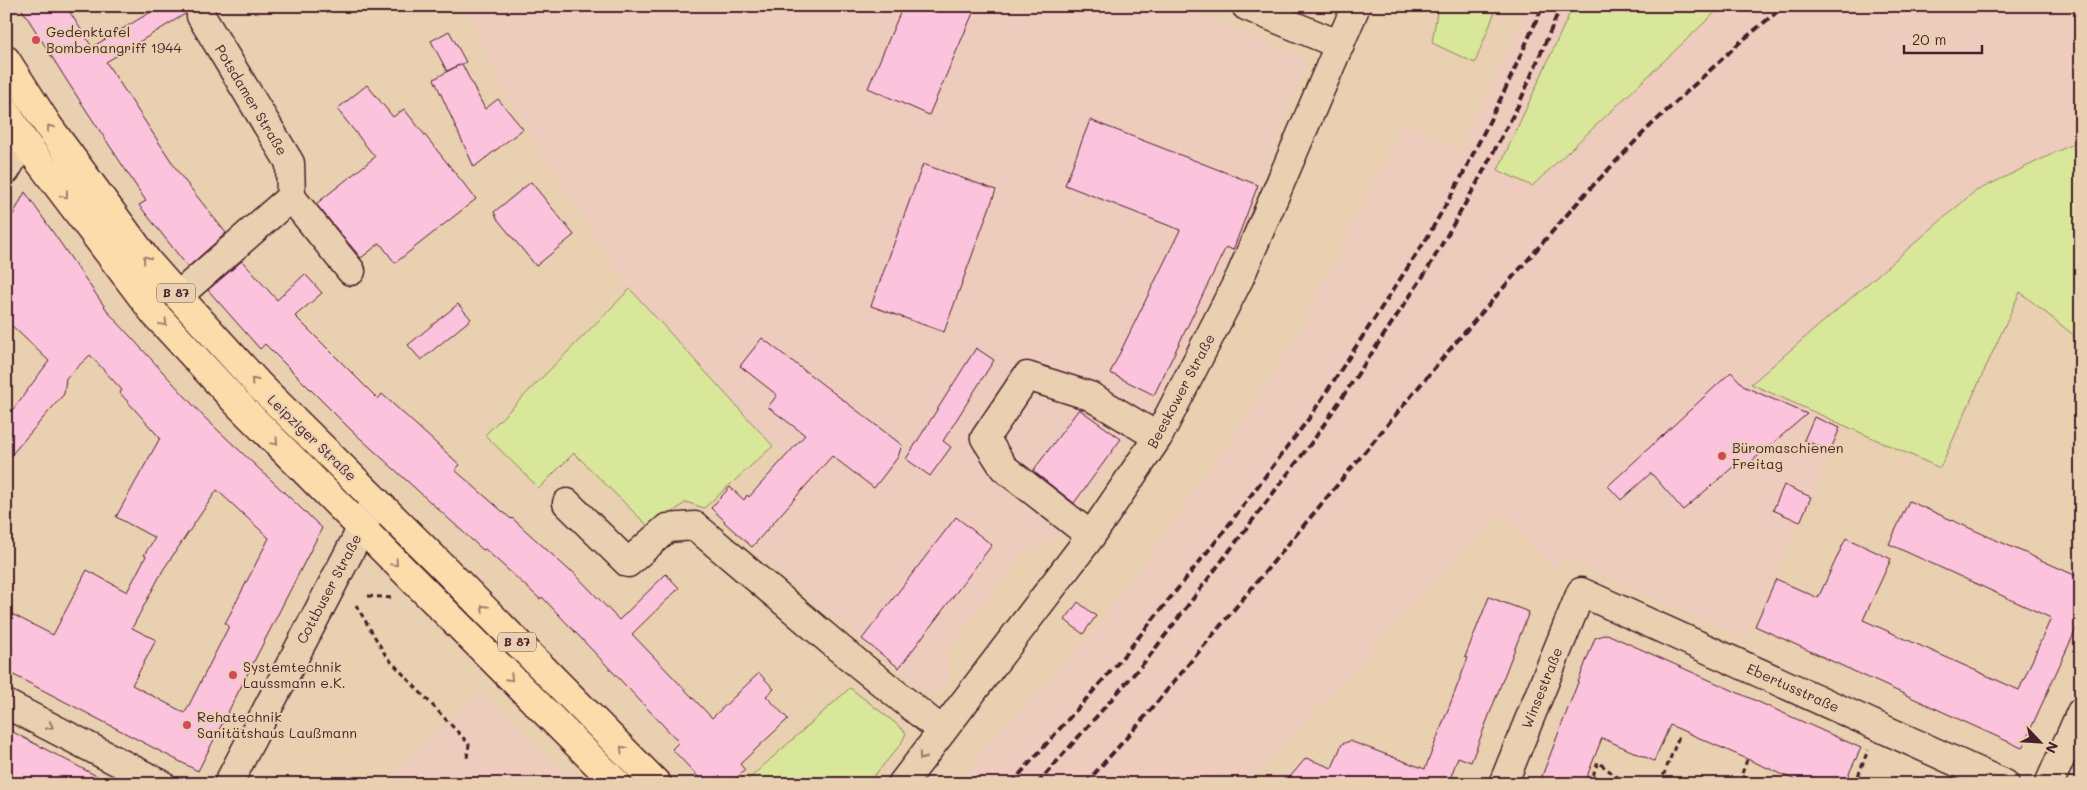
<svg xmlns="http://www.w3.org/2000/svg" width="2087" height="790" font-family="Mali,sans-serif">
	<style>
		.built { fill: #eeccbd }
		.green { fill: #d8e79a; stroke: #918362 }
		.building { fill: #fbc3dc; stroke: #4a1f2b; fill-rule: evenodd }
		.lines { fill: none; stroke-linecap: round; stroke-linejoin: round }
		.minor-casing { stroke: #4a1f2b; stroke-width: 31 }
		.major-casing { stroke: #4a1f2b; stroke-width: 31 }
		.path { stroke: #4a1f2b; stroke-width: 3; stroke-dasharray: 5 4; stroke-linecap: butt }
		.minor { stroke: #e8d0b0; stroke-width: 28 }
		.major { stroke: #fddcac; stroke-width: 28 }
		.rail { stroke: #4a1f2b; stroke-width: 4; stroke-dasharray: 8 4; stroke-linecap: butt }
		.oneway { stroke: #a47e6c }
		.oneway2 { stroke: #99786e }
		.poi-dot { fill: #d1495b; stroke: #e8d0b0; stroke-width: 2 }
		.labels { text-anchor: middle; stroke-width: 4; stroke-linejoin: round; paint-order: stroke }
		.shield { fill: #e8d0b0; stroke: #795453; stroke-width: 1 }
		.shield-label { font-size: 12px; font-weight: bold; fill: #4a1f2b }
		.poi-label { font-size: 14px; fill: #4a1f2b; stroke: #e8d0b0; text-anchor: start }
		.street-label { font-size: 14px; fill: #4a1f2b; stroke: #e8d0b0 }
	</style>
	<rect width="100%" height="100%" fill="#e8d0b0"/>
	<filter id="ink" filterUnits="userSpaceOnUse"><feTurbulence type="fractalNoise" baseFrequency=".02" numOctaves="2"/><feDisplacementMap in="SourceGraphic" scale="10" xChannelSelector="R" yChannelSelector="G"/><feConvolveMatrix kernelMatrix="1 2 1 2 8 2 1 2 1" color-interpolation-filters="sRGB"/></filter>
	<g filter="url(#ink)">
		<path class="built" d="M466,6H1180L1308,59L1234,252L1156,408L1055,540L1025,551L945,654L950,677L936,697L922,690L752,550L812,481L773,446L630,289L525,128L504,93Z
			M1527,6H1573L1499,169L1532,186L1722,6H2081V140L1974,192L1751,384L1844,426L1745,640L1563,558L1552,568L1502,514L1473,540L1247,784L1217,772L1210,784H954L1094,630L1238,430L1302,327L1403,123L1479,160L1460,149Z
			M480,691L576,784H382Z"/>
		<path class="green" d="M1438,6H1497L1475,63L1432,43Z
			M1573,6H1722L1532,186L1498,170Z
			M2081,140V341L2020,292L1940,468L1751,384L1974,192Z
			M630,289L773,446L704,508L686,502L651,529L574,453L539,488L485,435Z
			M850,688L894,722L906,733L901,744L867,784H743Z"/>
		<path class="building" d="M20,6H66L92,47L161,6H185V14L106,62L181,176L226,233L188,267L139,205L146,201L69,84Z
			M903,6H976L929,115L868,88Z
			M449,31L466,62L462,64L485,109L498,99L523,129L474,167L434,79L461,64L447,71L431,41Z
			M367,85L393,117L404,109L476,199L395,263L380,243L361,258L316,204L375,157L337,109Z
			M1090,120L1258,185L1233,250L1226,247L1154,395L1110,373L1180,230L1065,185Z
			M923,164L996,190L944,332L871,306Z
			M531,182L574,235L536,266L498,220L494,212Z
			M25,192L109,313L204,417L322,528L198,771L6,671V611L53,635L87,570L127,592L146,556L144,555L155,538L116,517L160,438L120,393L122,390L90,355L66,378L64,394L6,461V419L49,361L6,320V228ZM217,490L269,538L228,618L225,623L229,626L185,713L132,685L156,640L132,628L163,570Z
			M242,261L277,300L305,274L322,293L295,316L378,399L382,394L460,465L455,470L511,519L512,518L570,571L571,570L619,620L666,574L679,588L632,634L712,718L759,673L774,689L766,696L788,719L740,764L745,770L730,784H705L672,749L679,742L542,597L540,599L485,549L483,550L350,429L265,344L260,349L208,290Z
			M458,304L471,319L421,360L408,345Z
			M762,338L902,445L898,457L874,488L832,456L752,547L724,522L725,521L711,508L730,487L744,500L747,495L749,497L805,435L768,407L777,395L740,366Z
			M976,348L994,360L943,441L951,447L930,476L906,459Z
			M1731,372L1745,387L1807,414L1745,467L1740,461L1683,510L1651,473L1621,500L1608,486Z
			M1079,409L1121,439L1074,503L1033,471Z
			M1814,417L1840,428L1830,451L1804,440Z
			M1784,485L1811,497L1800,522L1773,510Z
			M1909,501L2081,578V618L2022,748L1755,626L1776,579L1818,598L1846,538L1891,559L1863,620L2019,690L2051,618L1889,544Z
			M956,517L992,545L899,668L862,639Z
			M1489,597L1529,612L1471,762L1458,757L1450,779L1458,782V784H1284L1306,758L1332,768L1342,744L1350,741L1425,769L1468,658L1465,657Z
			M1078,602L1096,616L1083,634L1065,620Z
			M1607,634L1861,748L1844,784H1804L1670,725L1654,761L1602,738L1584,784H1539L1595,638Z
			M6,728L24,738L112,784H23L6,775Z"/>
		<g class="lines">
			<defs>
				<path id="minor" d="M200,6L201,16L290,163L291,197
					M1246,6L1340,45
					M6,170L23,140
					M178,296L291,197L351,271
					M567,503L628,563L667,528L695,526L840,649L941,730
					M1091,536L1004,468L985,438L1027,376L1090,396L1158,437
					M6,704L161,784
					M228,784L376,501
					M902,784L1091,536L1158,437L1240,277L1356,6
					M1503,784L1581,592L2005,784
					M2049,784L2081,712"/>
				<path id="major" d="M6,60L49,127L148,262L178,296L259,385L440,564L657,784
					M6,112L23,140L155,314L237,403L617,784"/>
			</defs>
			<use href="#minor" class="minor-casing"/>
			<use href="#major" class="major-casing"/>
			<path class="path" d="M368,596L394,598
				M356,605L386,656L469,744L467,758
				M1747,760L1741,776L1758,784
				M1590,784L1598,762L1626,784
				M1660,784L1680,734
				M1855,784L1868,750"/>
			<use href="#minor" class="minor"/>
			<use href="#major" class="major"/>
			<path class="rail" d="M1011,784L1117,664L1221,535L1310,417L1427,238L1463,174L1504,92L1543,6
				M1037,784L1148,658L1315,438L1426,272L1477,183L1519,104L1561,6
				M1085,784L1138,725L1451,348L1585,194L1646,130L1738,44L1784,6"/>
		</g>
		<defs><path id="oneway-chevron" d="M-2-3.5L2.5 0L-2 3.5" fill="none" stroke-width="1.6" stroke-linecap="round" stroke-linejoin="round" transform="scale(1.25)"/></defs>
		<g class="oneway">
			<use href="#oneway-chevron" transform="translate(50 128) rotate(-125)"/>
			<use href="#oneway-chevron" transform="translate(65 195) rotate(53)"/>
			<use href="#oneway-chevron" transform="translate(146 259) rotate(-128)"/>
			<use href="#oneway-chevron" transform="translate(164 323) rotate(48)"/>
			<use href="#oneway-chevron" transform="translate(254 381) rotate(-132)"/>
			<use href="#oneway-chevron" transform="translate(275 442) rotate(46)"/>
			<use href="#oneway-chevron" transform="translate(395 563) rotate(47)"/>
			<use href="#oneway-chevron" transform="translate(484 608) rotate(-135)"/>
			<use href="#oneway-chevron" transform="translate(510 678) rotate(45)"/>
			<use href="#oneway-chevron" transform="translate(623 749) rotate(-135)"/>
		</g>
		<g class="oneway2">
			<use href="#oneway-chevron" transform="translate(50 726) rotate(27)"/>
			<use href="#oneway-chevron" transform="translate(922 757) rotate(126)"/>
		</g>
	</g>
	<g class="poi-dot">
		<circle cx="36" cy="40" r="5"/>
		<circle cx="1722" cy="456" r="5"/>
		<circle cx="233" cy="675" r="5"/>
		<circle cx="187" cy="725" r="5"/>
	</g>
	<g class="labels">
		<g class="shield">
			<rect x="157" y="283.5" width="38" height="19" rx="4"/>
			<rect x="498" y="632.5" width="38" height="19" rx="4"/>
		</g>
		<g class="shield-label">
			<text x="176" y="297">B 87</text>
			<text x="517" y="646">B 87</text>
		</g>
		<g class="poi-label">
			<text x="46" y="37">Gedenktafel<tspan x="46" dy="16">Bombenangriff 1944</tspan></text>
			<text x="1732" y="453">Büromaschienen<tspan x="1732" dy="16">Freitag</tspan></text>
			<text x="243" y="672">Systemtechnik<tspan x="243" dy="16">Laussmann e.K.</tspan></text>
			<text x="197" y="722">Rehatechnik<tspan x="197" dy="16">Sanitätshaus Laußmann</tspan></text>
		</g>
		<g class="street-label">
			<text transform="translate(251 100) rotate(59)" y="5">Potsdamer Straße</text>
			<text transform="translate(1181 391) rotate(-62)" y="5">Beeskower Straße</text>
			<text transform="translate(312 438) rotate(44)" y="5">Leipziger Straße</text>
			<text transform="translate(329 589) rotate(-62)" y="5">Cottbuser Straße</text>
			<text transform="translate(1542 688) rotate(-68)" y="5">Winsestraße</text>
			<text transform="translate(1793 688) rotate(24)" y="5">Ebertusstraße</text>
		</g>
	</g>
	<rect width="2087" height="790" fill="none" stroke="#e8d0b0" stroke-width="25"/>
	<rect x="12" y="12" width="2062" height="765" fill="none" stroke="#4a1f2b" stroke-width="2" filter="url(#ink)"/>
	<g transform="translate(2040 742) rotate(115)" stroke="#e8d0b0" stroke-width="4" paint-order="stroke">
	<path d="M0-4L9 19L0 12L-9 19Z" fill="#4a1f2b"/>
	<text y="-8" font-size="14" font-weight="bold" text-anchor="middle" fill="#4a1f2b">N</text>
	</g>
	<path d="M1904 45v8h78v-8" fill="none" stroke="#4a1f2b" stroke-width="2.5"/>
	<text x="1912" y="45" font-size="15" fill="#4a1f2b" stroke="#e8d0b0" stroke-width="4" paint-order="stroke">20 m</text>
</svg>
